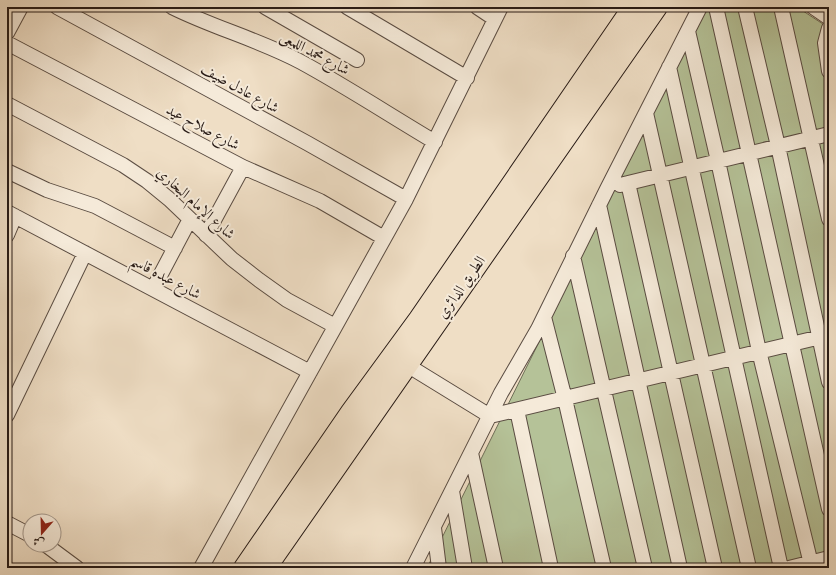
<svg xmlns="http://www.w3.org/2000/svg" width="836" height="575" font-family="'EB Garamond',Amiri,serif">
	<style>
		.green { fill: #b5c298; stroke: #6e6e57 }
		.lines { fill: none; stroke-linecap: round; stroke-linejoin: round }
		.minor-casing { stroke: #5a4c42; stroke-width: 16 }
		.highway-casing { stroke: #281b16; stroke-width: 22 }
		.minor { stroke: #f5ead9; stroke-width: 14 }
		.highway { stroke: #efdec5; stroke-width: 20 }
		.labels { text-anchor: middle; stroke-width: 4; stroke-linejoin: round; paint-order: stroke }
		.street-label { font-size: 15px; fill: #281b16; stroke: #f5ead9 }
	</style>
	<rect width="100%" height="100%" fill="#efdec5"/>
	<filter id="stains"><feTurbulence type="fractalNoise" baseFrequency=".005" numOctaves="4"/><feColorMatrix values="0 0 0 0 .2 0 0 0 0 .09 0 0 0 0 .02 0 0 0 .5 -.17"/></filter>
	<radialGradient id="worn" r=".72"><stop offset=".6" stop-color="#630" stop-opacity="0"/><stop offset="1" stop-color="#630" stop-opacity=".3"/></radialGradient>
	<path class="green" d="M705,7H797L829,28V568H427Z"/>
	<g class="lines">
		<defs>
			<path id="minor" d="M57,7L307,143L406,199
				M172,7C214,28 260,40 301,62C347,87 391,116 435,142
				M265,7L357,60
				M347,7L467,78
				M477,7L495,19
				M716,7L829,509
				M745,7L778,146L829,382
				M781,7L829,219
				M813,7L829,18
				M829,28L825,43L829,71
				M688,31L718,161L759,351L812,568
				M7,33L21,7
				M7,43L243,167L320,201L384,238
				M669,67L781,568
				M7,104L123,165L147,181L169,199L232,259L259,280L287,300L335,326
				M646,113L749,568
				M7,171L47,190L95,206L175,248
				M628,183L715,568
				M620,185L829,134
				M599,205L680,568
				M7,212L310,372
				M7,235L15,216
				M206,235L243,167
				M573,256L645,568
				M153,289L190,219
				M544,317L565,399L604,568
				M407,365L490,416L829,335
				M517,410L551,568
				M7,415L85,253
				M471,453L496,568
				M452,491L465,568
				M7,523L30,535
				M434,528L439,568
				M46,545L77,568
				M201,568L406,199L501,7
				M413,568L501,393L538,329L607,189L700,7
				M789,568L829,558"/>
			<path id="highway" d="M244,568L351,412L419,319L633,7
				M266,568L657,7"/>
		</defs>
		<use href="#minor" class="minor-casing"/>
		<use href="#highway" class="highway-casing"/>
		<use href="#minor" class="minor"/>
		<use href="#highway" class="highway"/>
	</g>
	<g class="labels">
		<g class="street-label">
			<text transform="translate(315 53) rotate(28)" y="5">شارع محمد اللمعى</text>
			<text transform="translate(240 88) rotate(29)" y="5">شارع عادل ضيف</text>
			<text transform="translate(203 127) rotate(28)" y="5">شارع صلاح عيد</text>
			<text transform="translate(196 203) rotate(42)" y="5">شارع الإمام البخاري</text>
			<text transform="translate(166 277) rotate(28)" y="5">شارع عبده قاسم</text>
			<text transform="translate(461 287) rotate(-55)" y="5">الطريق الدائري</text>
		</g>
	</g>
	<rect width="836" height="575" fill="none" stroke="#efdec5" stroke-width="24"/>
	<rect x="8" y="8" width="820" height="559" fill="none" stroke="#281b16" stroke-width="2"/>
	<rect x="12" y="12" width="812" height="551" fill="none" stroke="#281b16"/>
	<g transform="translate(42 533) rotate(200)"><circle r="19" fill="#f5ead9" stroke="#a3978b"/>
	<path d="M0-3L7 15L0 10L-7 15Z" fill="#8f2418"/>
	<text y="-6" font-size="11" font-weight="bold" text-anchor="middle" fill="#281b16">ش</text>
	</g>
	<rect width="100%" height="100%" filter="url(#stains)"/>
	<rect width="100%" height="100%" fill="url(#worn)"/>
</svg>
